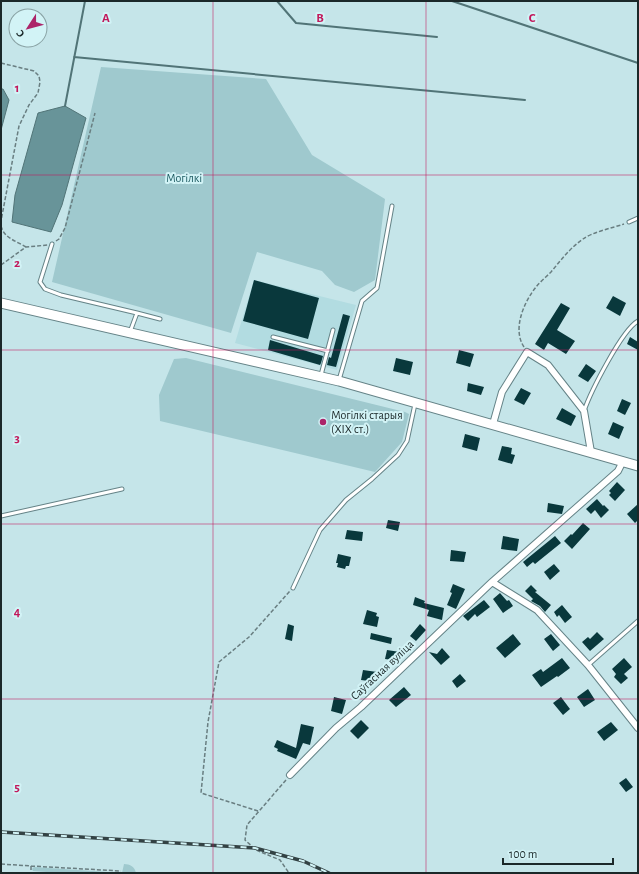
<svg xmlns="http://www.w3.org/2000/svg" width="639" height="874" font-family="'Alegreya Sans',sans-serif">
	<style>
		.built { fill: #b2dce1 }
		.green { fill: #9fc9ce }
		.water { fill: #689499; stroke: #517477 }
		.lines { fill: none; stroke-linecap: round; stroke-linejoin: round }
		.stream { stroke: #517477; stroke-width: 2 }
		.building { fill: #09383c }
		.service-casing { stroke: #658387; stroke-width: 5 }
		.minor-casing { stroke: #658387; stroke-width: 8 }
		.secondary-casing { stroke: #658387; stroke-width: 11 }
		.path { stroke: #697e81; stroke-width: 1.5; stroke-dasharray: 4 2; stroke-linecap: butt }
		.service { stroke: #fff; stroke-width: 3 }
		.minor { stroke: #fff; stroke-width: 6 }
		.secondary { stroke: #fff; stroke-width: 9 }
		.rail-casing { stroke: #334244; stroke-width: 3.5 }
		.rail { stroke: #d2f3f6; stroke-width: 2; stroke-dasharray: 6; stroke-linecap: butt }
		.grid { fill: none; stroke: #c2185b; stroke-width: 1; stroke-opacity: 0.55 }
		.poi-dot { fill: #ac2469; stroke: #d2f3f6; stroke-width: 1.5 }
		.labels { text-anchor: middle; stroke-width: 4; stroke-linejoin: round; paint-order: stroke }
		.park-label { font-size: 12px; fill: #1f5c63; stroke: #d2f3f6 }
		.poi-label { font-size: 12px; fill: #1b2829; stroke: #d2f3f6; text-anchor: start }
		.street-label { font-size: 12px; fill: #1b2829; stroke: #d2f3f6 }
		.grid-label { font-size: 13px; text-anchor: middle; font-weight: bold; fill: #c2185b; stroke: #d2f3f6; stroke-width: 4; stroke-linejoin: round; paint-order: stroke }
	</style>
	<rect width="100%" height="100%" fill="#c5e5e9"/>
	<path class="built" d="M254,280L356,305L337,370L235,343Z"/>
	<path class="green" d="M101,67L266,79L312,155L385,199L375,280L354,292L335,285L322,271L257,252L231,333L52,282Z
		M186,358L405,412L409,414L402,442L375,472L160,421L159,395L174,359Z
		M124,864C130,864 135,867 136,873H60L33,871L32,869L34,867L122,873Z"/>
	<path class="water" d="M1,89H3L9,100L1,130Z
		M65,106L86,118L62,205L51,232L12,222L15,195L38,113Z"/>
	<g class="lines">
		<path class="stream" d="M277,1L296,23L437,37
			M452,1L638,63
			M74,57L525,100
			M65,106L85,1"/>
	</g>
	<path class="building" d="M254,280L319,298L308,339L243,321Z
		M613,296L626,303L620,316L606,308Z
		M561,303L570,308L557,330L575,341L566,354L548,343L544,350L535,344Z
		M343,314L350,316L336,367L327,365L329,357L331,358Z
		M630,337L638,342V350L627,344Z
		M270,340L323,356L321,363L320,365L268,350Z
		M459,350L474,354L470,367L456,363Z
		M396,358L413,362L410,375L393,371Z
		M586,364L596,371L588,382L578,376Z
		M468,383L484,387L481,395L467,391Z
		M521,388L531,393L524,405L514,400Z
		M622,399L631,403L625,415L617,411Z
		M562,408L576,416L571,426L556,419Z
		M613,422L624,427L619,439L608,434Z
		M465,434L480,438L477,451L462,447Z
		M502,446L512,448L511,454L515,455L512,464L498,460Z
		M617,482L625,490L615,501L609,495L611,493L609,491Z
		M597,499L603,506L604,505L609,510L601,518L595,510L591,514L586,509Z
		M548,503L564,506L562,514L547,512Z
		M638,504V520L635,523L627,514Z
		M388,520L400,522L398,531L386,528Z
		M583,523L590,529L572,549L564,541L571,534L572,535Z
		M347,530L363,532L362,541L345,539Z
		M503,536L519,539L517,551L501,549Z
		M555,536L561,543L535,564L533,562L527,567L523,562Z
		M451,550L466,552L464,562L450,561Z
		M338,554L351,557L349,566H346L345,569L337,567L338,563H336Z
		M554,564L560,571L550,580L544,572Z
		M453,584L465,589L456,609L447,605L452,593L450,592Z
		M531,585L537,591L535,592L551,605L545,612L540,606L531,601L533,599L525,591Z
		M500,593L507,601L509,600L513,606L503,613L493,599Z
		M415,597L425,601L424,603L444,608L442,620L427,616L429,610L413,605Z
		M484,600L490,607L477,617L475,614L468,621L463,616Z
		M562,605L572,617L565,623L559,615L557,617L554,612Z
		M367,610L377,613L376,616L379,617L377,627L363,624Z
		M288,624L294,626L292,641L285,639Z
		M420,624L426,630L416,641L410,636Z
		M597,632L604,639L590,651L582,642L588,637L590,639Z
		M371,633L392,638L391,644L370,639Z
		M513,634L521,644L505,658L496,648Z
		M551,634L560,645L553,651L544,639Z
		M442,648L450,657L441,665L429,652L437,654Z
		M387,650L400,652L399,661L385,659Z
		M562,658L570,668L558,677L557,676L541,687L532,675L541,669L543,672Z
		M624,658L632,667L624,674L628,678L621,684L614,677L616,674L612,669Z
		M363,670L377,672L376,682L361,680Z
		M460,674L466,681L457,688L452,681Z
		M404,687L411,695L396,707L389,700Z
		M588,689L595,700L584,707L577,697Z
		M334,697L346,700L342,714L331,711Z
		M561,697L570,709L563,715L553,703Z
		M361,720L369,728L358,739L350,731Z
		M611,722L618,730L604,741L597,732Z
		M301,724L314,727L310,745L303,743L296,759L277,751L278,749L274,747L277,740L296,748Z
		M626,778L633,787L626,792L619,783Z"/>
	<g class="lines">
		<defs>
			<path id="service" d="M629,222L638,218
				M52,244L40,282L45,289L61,295L137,313
				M130,332L137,313L160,319
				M273,337L328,351
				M321,375L333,330
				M339,380L362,301L377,288L392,206
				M584,411C591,391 622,330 638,321
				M1,516L122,489
				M293,588L320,530L346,500L372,479L398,455L407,441L415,404
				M588,665L638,621"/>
			<path id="minor" d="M493,424L502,392L527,352L548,365L584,411L591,452
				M492,582L537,610L588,665L638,728
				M290,775L336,728L361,707L492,582L618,471L623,461"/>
			<path id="secondary" d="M1,303L339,381L638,466"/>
		</defs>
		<use href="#service" class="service-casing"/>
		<use href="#minor" class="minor-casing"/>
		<use href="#secondary" class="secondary-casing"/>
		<path class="path" d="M1,63L34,71L39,76L40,82L38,93L29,105L19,126L1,221
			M1,226C4,238 16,241 26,247
			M56,241L59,239L65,228L95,113
			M1,265L26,247L48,245
			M524,347C512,329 524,302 536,287C540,282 546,277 551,272C561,260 570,248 583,239C593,232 612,228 624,224
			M286,780L247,825L245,840L256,850L280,860L289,873
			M258,811L201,793L208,722L219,662L249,637L290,591
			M1,864L31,866V873
			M31,866L121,871"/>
		<use href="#service" class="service"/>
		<use href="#minor" class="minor"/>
		<use href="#secondary" class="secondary"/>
		<defs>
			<path id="rail" d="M1,832L255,848L303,861L329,873"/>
		</defs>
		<use href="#rail" class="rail-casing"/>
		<use href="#rail" class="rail"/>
	</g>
	<path class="grid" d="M213,1V873M426,1V873M1,175H638M1,350H638M1,524H638M1,699H638"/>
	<circle class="poi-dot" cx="323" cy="422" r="4"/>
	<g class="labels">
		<g class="park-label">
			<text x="184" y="182">Могілкі</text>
		</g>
		<g class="poi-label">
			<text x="331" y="419">Могілкі старыя<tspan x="331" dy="14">(XIX ст.)</tspan></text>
		</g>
		<g class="street-label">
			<text transform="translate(382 670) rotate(-43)" y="4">Саўгасная вуліца</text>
		</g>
	</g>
	<g class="grid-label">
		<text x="106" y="22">A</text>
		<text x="320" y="22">B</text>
		<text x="532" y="22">C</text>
		<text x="17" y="92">1</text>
		<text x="17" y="267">2</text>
		<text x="17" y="442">3</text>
		<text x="17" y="616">4</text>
		<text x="17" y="791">5</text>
	</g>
	<rect width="639" height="874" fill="none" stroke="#1b2829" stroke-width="4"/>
	<g transform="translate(28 28) rotate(234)"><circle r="19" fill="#d2f3f6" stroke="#89a2a4"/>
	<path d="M0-3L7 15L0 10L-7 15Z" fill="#ac2469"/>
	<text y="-6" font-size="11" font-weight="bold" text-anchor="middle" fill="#1b2829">С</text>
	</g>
	<path d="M503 858v6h110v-6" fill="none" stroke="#1b2829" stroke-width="2"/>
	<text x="509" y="858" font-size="12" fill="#1b2829" stroke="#d2f3f6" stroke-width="3" paint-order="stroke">100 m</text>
</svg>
